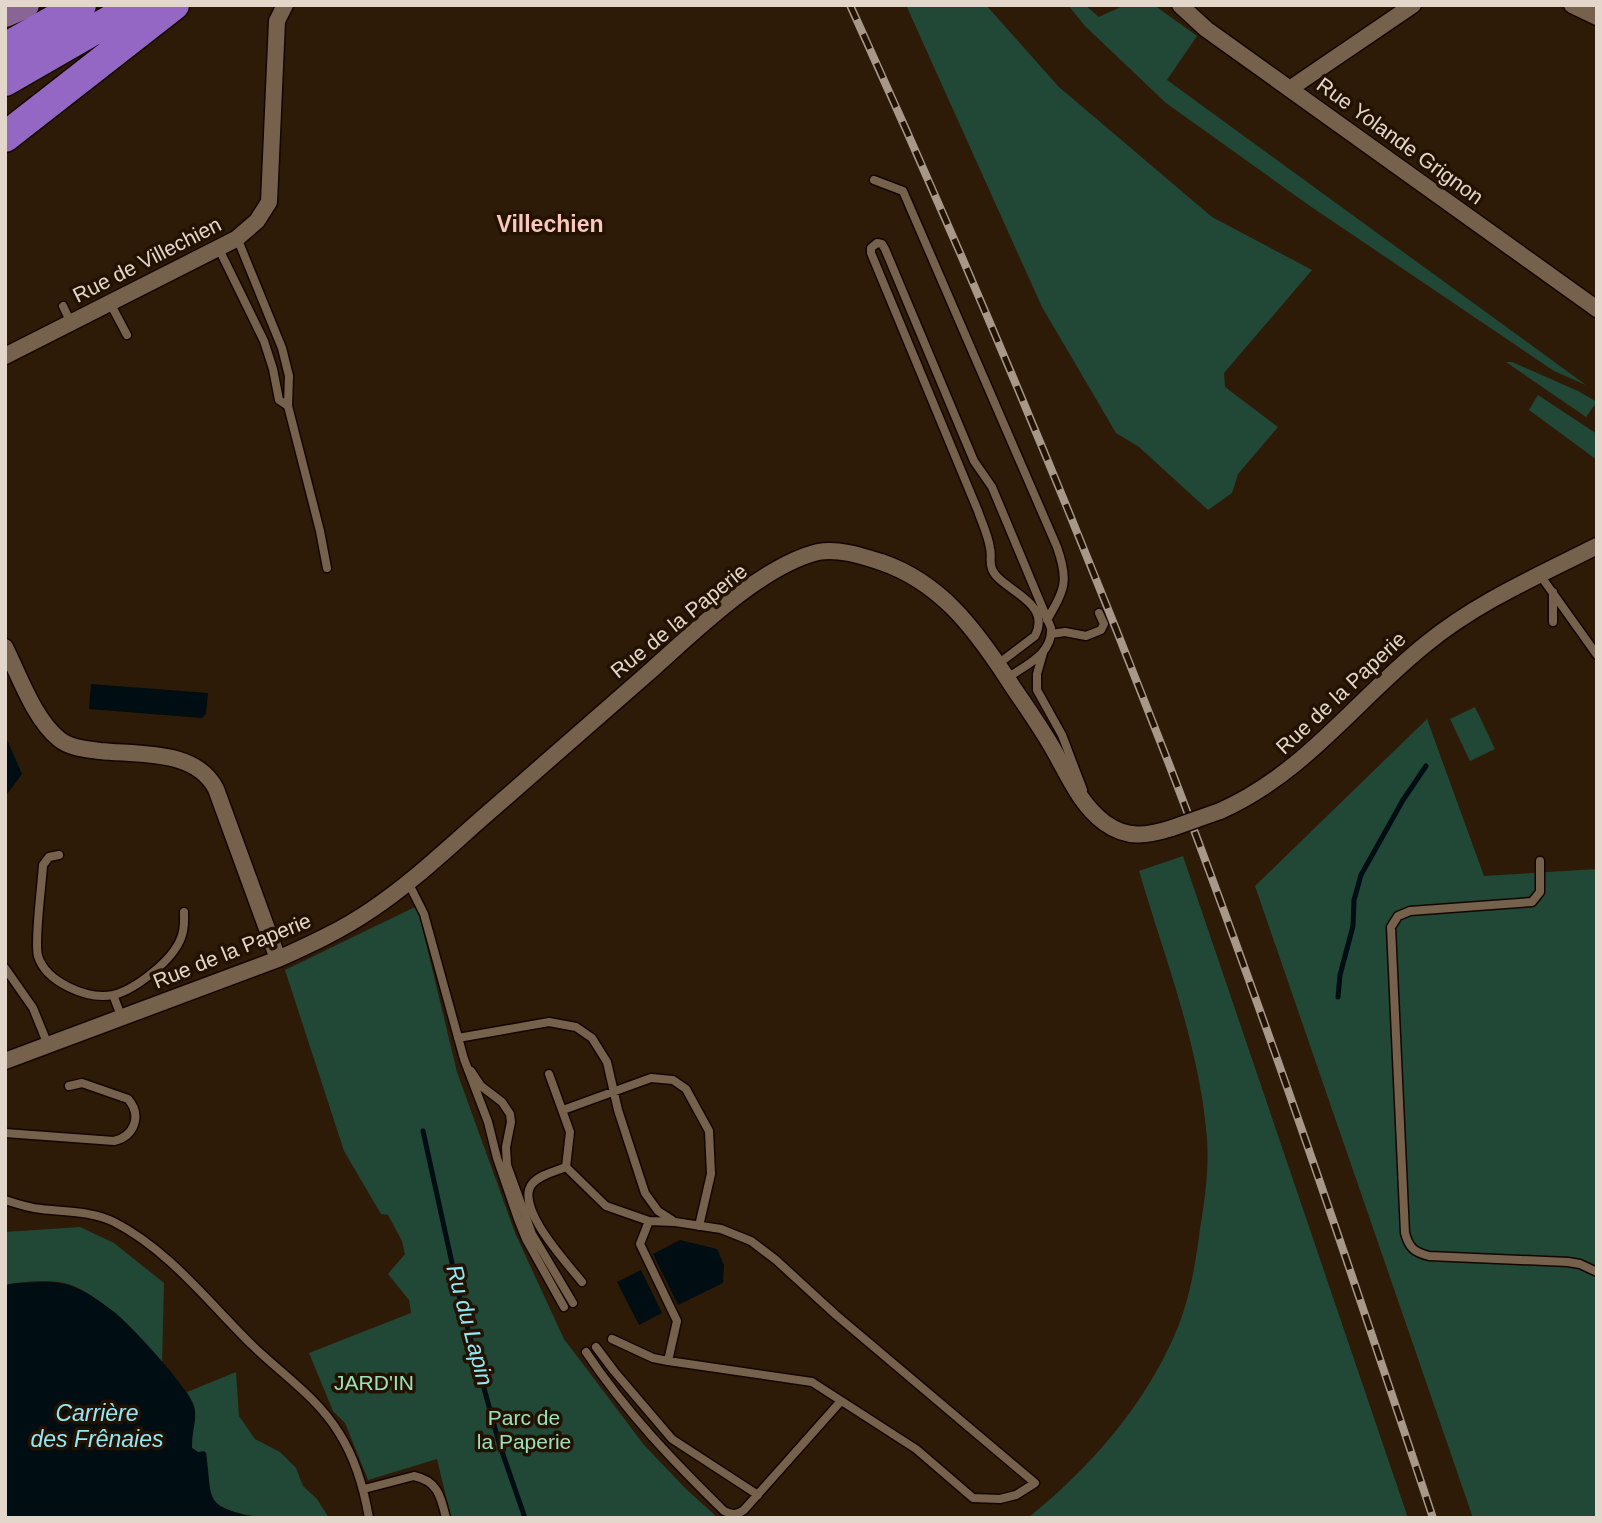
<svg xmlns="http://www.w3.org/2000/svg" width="1602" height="1523" font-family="Helvetica,sans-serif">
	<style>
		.green { fill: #214737 }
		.water { fill: #000d12 }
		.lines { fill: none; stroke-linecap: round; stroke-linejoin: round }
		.stream { stroke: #000d12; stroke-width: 5 }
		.service-casing { stroke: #140500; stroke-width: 11 }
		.minor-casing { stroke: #140500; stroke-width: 19 }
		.primary-casing { stroke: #140500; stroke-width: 30 }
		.motorway-casing { stroke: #140500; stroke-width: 33 }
		.service { stroke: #76614c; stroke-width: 8 }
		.minor { stroke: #76614c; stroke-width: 16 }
		.primary { stroke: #896595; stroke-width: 26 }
		.motorway { stroke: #9567c5; stroke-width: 30 }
		.rail-casing { stroke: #a7988a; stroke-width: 8 }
		.rail { stroke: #231201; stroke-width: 5; stroke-dasharray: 16; stroke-linecap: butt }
		.minor-bridge-casing { stroke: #140500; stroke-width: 19; stroke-linecap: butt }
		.minor-bridge { stroke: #76614c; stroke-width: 16 }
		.labels { text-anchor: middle; stroke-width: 7; stroke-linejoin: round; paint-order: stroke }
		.street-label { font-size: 21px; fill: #e3d6cb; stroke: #231201 }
		.park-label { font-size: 21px; fill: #99e1bf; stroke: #231201 }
		.neighbourhood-label { font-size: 23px; font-weight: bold; fill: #fac8ba; stroke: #231201 }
		.water-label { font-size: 23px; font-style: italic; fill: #91e8f7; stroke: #231201 }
	</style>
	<rect width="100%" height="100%" fill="#2d1b08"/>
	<path class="green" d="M906,5H986L1059,87L1212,217L1312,270L1224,373L1225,387L1278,427L1238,474L1232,493L1208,510L1139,447L1116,433L1042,307Z
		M1068,5H1085L1099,17L1125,5H1154L1197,36L1167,80L1586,385L1554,371L1310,206L1166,103L1085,26Z
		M1506,362H1512L1578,391L1597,402L1586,417Z
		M1538,395L1597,434V460L1529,410Z
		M1475,707L1495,749L1470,761L1450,719Z
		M1427,719L1484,876L1597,869V1518H1473L1255,886Z
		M1183,856L1408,1518H1028C1091,1467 1147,1403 1178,1327C1190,1297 1196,1261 1200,1229C1205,1199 1209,1170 1207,1139C1200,1047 1165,959 1139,871Z
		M417,906L457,1072L515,1233L564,1339L644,1445L686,1489L718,1518H451L437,1459L368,1480L345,1423L333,1411L309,1353L411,1313L409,1300L388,1274L405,1254L402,1241L388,1215L381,1214L344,1151L285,970Z
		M80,1227L114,1243L164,1283L162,1364C138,1336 111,1304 76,1287C57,1278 26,1281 5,1285V1232Z
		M236,1372L239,1416L255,1439L280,1452L296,1468L303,1486L317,1499L329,1518C300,1518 225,1523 211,1496C208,1491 207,1461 206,1453L198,1452L192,1448L193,1403L187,1392Z"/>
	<path class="water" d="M91,684L208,693L206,714L202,718L89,709Z
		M5,735L22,774L5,797Z
		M680,1240L717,1249L724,1265L723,1283L678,1305L653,1254Z
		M641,1270L662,1313L639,1325L617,1282Z
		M17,1283C36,1283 59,1279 76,1288C89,1293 102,1303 113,1311C130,1324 188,1387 194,1406C198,1420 191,1432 192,1448L198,1452L204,1451L206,1453C213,1503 203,1505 257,1518H5V1285Z"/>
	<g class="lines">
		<path class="stream" d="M1338,997L1340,975L1353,926L1354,900L1361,875L1403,800L1426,766
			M423,1131L461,1304L499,1443L525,1518"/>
		<defs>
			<path id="service" d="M874,180L903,191L1057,547C1069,581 1065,589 1047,620
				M236,239L240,245L282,348L289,376L288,406L320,531L327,568
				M218,247L264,341L273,369L279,400L288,406
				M110,303L127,335
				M63,306L71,323
				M1540,575L1597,655
				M1553,592V622
				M1051,634L1065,632L1086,636L1101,630L1104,624L1099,613
				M1043,653L1037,674V690L1062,735L1083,790
				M998,664L1035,636C1053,601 1000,590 992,569C989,562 992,555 990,548C988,535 982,523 978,511L871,253V248L877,243L882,244L885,249L974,461L992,487L1051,628C1053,654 1026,665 1007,678
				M59,855L49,857L43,865C42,884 34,941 38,956C46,982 87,1000 113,995C135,990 173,960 181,938C185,929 184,921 184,912
				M1540,861V892L1532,902L1410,911L1398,916L1391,927L1405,1233C1409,1248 1414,1252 1429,1256L1568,1262L1580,1264L1597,1272
				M408,882L424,914L464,1059L488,1122L497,1158L518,1219L526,1239L564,1307
				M5,968L33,1008L48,1045
				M113,995L122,1018
				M458,1038L549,1022L576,1027L592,1038L607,1062L618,1110L645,1193L658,1211L672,1220
				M471,1071L481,1086L502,1102L510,1114L511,1122L506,1147L507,1165L532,1234L573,1303
				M549,1074L570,1132L566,1167
				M563,1110L651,1078L673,1080L686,1089L709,1131L711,1174L699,1226
				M5,1133L114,1141C135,1136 142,1115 128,1099L82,1083L69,1086
				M566,1167L606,1206L649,1221L675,1222L721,1229L751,1241L776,1260L836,1315L1035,1483L1016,1495L1000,1499L973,1498L916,1449L812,1382L668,1361L677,1321L640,1244L649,1221
				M566,1167C556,1171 539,1175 532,1184C514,1207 568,1264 582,1282
				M5,1200C17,1204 29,1208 41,1209C66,1212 92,1211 114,1222C169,1250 210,1304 253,1346C282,1374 318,1398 339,1433C355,1458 364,1489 369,1518
				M612,1339L653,1358L668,1361
				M596,1347L614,1371L672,1439L758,1495
				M586,1352C626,1412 673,1461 724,1511C732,1515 737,1515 744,1510L841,1401
				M364,1489L414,1476C438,1481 441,1497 446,1518"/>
			<path id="minor" d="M1180,5L1206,29L1597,309
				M1572,5L1597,17
				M1291,88L1413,5
				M5,356L236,239L257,221L269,202L277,21L285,5
				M5,647C19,675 34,719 59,739C70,748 86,749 100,751C138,755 196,749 216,789L278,959
				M1220,811C1304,774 1356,700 1426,644C1477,602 1538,576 1597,546
				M5,1061L278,959C309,945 342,930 371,910C413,882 450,846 488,813C541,766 594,720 647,674C691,635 760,566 818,552C838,548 862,556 881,562C940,582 974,628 1007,678C1022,701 1038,723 1052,747C1067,773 1080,805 1105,823C1127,839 1147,836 1172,828"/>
			<path id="primary" d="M5,14L26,5"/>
			<path id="motorway" d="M5,48L81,5
				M5,81L137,5
				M5,137L174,5"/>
		</defs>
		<use href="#service" class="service-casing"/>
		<use href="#minor" class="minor-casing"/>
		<use href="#primary" class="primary-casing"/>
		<use href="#motorway" class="motorway-casing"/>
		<use href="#service" class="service"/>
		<use href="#minor" class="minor"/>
		<use href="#primary" class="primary"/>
		<use href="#motorway" class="motorway"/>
		<defs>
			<path id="rail" d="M850,5C964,255 1070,508 1169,764C1264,1012 1349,1265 1433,1518"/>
		</defs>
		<use href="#rail" class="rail-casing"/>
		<use href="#rail" class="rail"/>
		<defs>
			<path id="minor-bridge" d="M1172,828L1220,811"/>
		</defs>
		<use href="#minor-bridge" class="minor-bridge-casing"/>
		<use href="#minor-bridge" class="minor-bridge"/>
	</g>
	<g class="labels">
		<g class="street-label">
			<text transform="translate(1400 141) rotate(36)" y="7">Rue Yolande Grignon</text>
			<text transform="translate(147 260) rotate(-27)" y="7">Rue de Villechien</text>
			<text transform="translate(679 621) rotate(-39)" y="7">Rue de la Paperie</text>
			<text transform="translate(1341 693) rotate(-43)" y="7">Rue de la Paperie</text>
			<text transform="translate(232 951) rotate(-22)" y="7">Rue de la Paperie</text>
		</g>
		<g class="park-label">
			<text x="374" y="1390">JARD'IN</text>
			<text x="524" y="1425">Parc de<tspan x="524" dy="24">la Paperie</tspan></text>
		</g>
		<g class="neighbourhood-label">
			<text x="550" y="232">Villechien</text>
		</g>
		<g class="water-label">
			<text transform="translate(470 1325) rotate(75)" y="8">Ru du Lapin</text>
			<text x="97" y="1421">Carrière<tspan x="97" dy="26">des Frênaies</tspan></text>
		</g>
	</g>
	<rect width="1602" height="1523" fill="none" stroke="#e3d6cb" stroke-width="14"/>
</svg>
